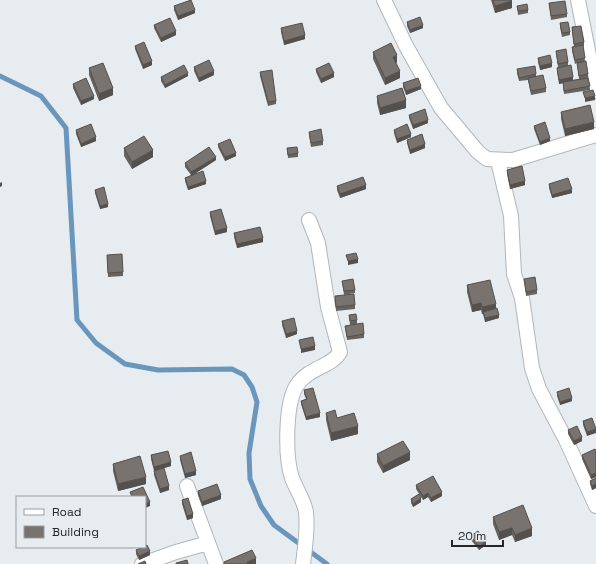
<svg xmlns="http://www.w3.org/2000/svg" width="596" height="564" font-family="'Space Grotesk',sans-serif">
	<style>
		.lines { fill: none; stroke-linecap: round; stroke-linejoin: round }
		.stream { stroke: #6b96bc; stroke-width: 5 }
		.street-casing { stroke: #b1b6bb; stroke-width: 16 }
		.street { stroke: #fff; stroke-width: 14 }
		.wall { fill: #67635f }
		.shaded-wall { fill: #54504d }
		.building { fill: #78736e; stroke: #54504d }
	</style>
	<rect width="100%" height="100%" fill="#e7ecf1"/>
	<g class="lines">
		<path class="stream" d="M0,76L41,96L66,128L77,320L96,343L125,364L158,370L232,369L244,375L252,387L257,402L249,453L250,479L261,506L274,525L327,564"/>
		<defs>
			<path id="street" d="M384,0L406,46L441,108L478,152L487,159L513,160L596,135
				M578,0L596,91
				M498,161L511,216L514,274L522,298L532,368L539,389L566,440L596,506
				M187,486L216,564
				M142,564L176,552L208,543
				M303,564C305,547 308,529 306,512C304,500 296,489 292,478C285,457 285,403 297,385C309,367 332,367 340,352L328,307L318,243L309,220"/>
		</defs>
		<use href="#street" class="street-casing"/>
		<use href="#street" class="street"/>
	</g>
	<path class="wall" d="M491,0H511L512,8L495,13Z
		M549,3L567,14V17L551,20Z
		M174,6L195,13L178,20L174,10Z
		M517,6L528,10V13L518,15Z
		M407,22L423,28L410,33L407,26Z
		M560,23L570,32V35L562,37L560,27Z
		M154,25L176,35L161,42L154,28Z
		M572,27L584,42V46H583L585,61L588,74L590,90L564,94L563,83L559,84L557,71V68L558,67L556,51L568,62V65L573,80L579,79L577,63L575,64L572,51V47H574L572,31Z
		M281,28L305,39L284,45L281,32Z
		M135,46L152,65L143,69L135,49Z
		M373,52L397,62L396,63L400,78L385,85L373,59Z
		M538,58L552,67L540,70L538,62Z
		M194,67L214,75L199,82L194,71Z
		M89,68L113,95L99,101L89,75Z
		M316,69L334,77L321,83L316,72Z
		M517,69L536,74V76L546,88V92L531,95L528,80L519,81L517,73Z
		M260,72L276,101V104L268,106L260,76Z
		M188,76L165,88L161,81V77Z
		M403,83L421,89L406,95L403,87Z
		M73,84L94,99L81,105L73,88Z
		M377,96L406,108L380,115L377,103Z
		M561,112L594,129L565,136L561,119Z
		M409,115L428,123L413,129L409,118Z
		M534,126L550,141L540,145L534,129Z
		M76,130L96,141L81,147L76,134Z
		M394,130L411,137L397,143L394,133Z
		M309,132L323,141V145L311,147L309,135Z
		M407,140L425,148L410,154L407,143Z
		M218,144L236,156L225,161L218,147Z
		M124,148L153,157L132,169L124,156Z
		M287,148L298,153V157L288,158Z
		M216,160L193,175L206,184L188,190L185,181V178L191,175L185,167V163Z
		M507,170L525,185L510,189L507,174Z
		M549,184L572,193L552,198L549,188Z
		M337,186L366,189L340,198L337,190Z
		M95,190L108,207L100,209L95,193Z
		M210,212L227,232L215,235L210,216Z
		M234,233L263,242L237,248L234,237Z
		M107,255L123,272V276L108,277Z
		M524,279L537,290V294L526,296Z
		M342,281L355,290V293L344,295Z
		M467,285L496,309L499,318L485,322L483,314H482L481,310L472,312L467,292Z
		M335,296L355,305V309L336,311Z
		M349,315L357,320V324L364,334V338L347,340L345,326L350,325Z
		M282,321L297,334L286,338L282,325Z
		M304,390L320,417L306,420L301,404V401L306,399L304,394Z
		M557,392L572,401L560,405L557,396Z
		M326,413L337,418L358,434L331,441L326,420Z
		M592,418L587,436L583,425V421Z
		M568,430L582,441L574,445L568,434Z
		M596,451V477L591,479L582,459V455Z
		M377,454L410,460L383,473L377,462Z
		M151,455L171,466L154,471L151,459Z
		M180,456L196,475L185,478L180,460Z
		M113,464L146,484L118,491L113,471Z
		M154,471L169,490L160,493L154,475Z
		M596,478V488L592,490L590,484V481Z
		M416,485L442,496L431,502L428,497L423,500L416,489Z
		M198,491L221,499L202,506L198,495Z
		M411,499L421,502L413,507L411,503Z
		M182,500L193,518L187,520L182,504Z
		M493,517L532,536L515,542L512,535L499,540L493,524Z
		M471,536L486,545L479,550L471,540Z
		M136,550L150,555L139,560L136,554Z"/>
	<path class="shaded-wall" d="M512,1V8L495,13V6Z
		M195,10V13L178,20V16Z
		M423,25V28L410,33V30Z
		M176,31V35L161,42V38Z
		M305,35V39L284,45V41Z
		M397,55V62L393,64V57Z
		M152,61V65L143,69V65Z
		M552,63V67L540,70V66Z
		M214,71V75L199,82V78Z
		M400,71V78L385,85V78Z
		M188,73V76L165,88V85Z
		M334,73V77L321,83V79Z
		M573,77V81L559,84V80Z
		M421,86V89L406,95V91Z
		M113,88V95L99,101V94Z
		M94,96V99L81,105V101Z
		M595,96V100L585,102V98Z
		M406,100V108L380,115V108Z
		M428,120V123L413,129V125Z
		M594,122V129L565,136V129Z
		M411,134V137L397,143V139Z
		M96,137V141L81,147V144Z
		M550,138V141L540,145V142Z
		M425,144V148L410,154V150Z
		M153,150V157L132,169V162Z
		M236,153V156L225,161V157Z
		M216,157V160L191,176V172Z
		M206,181V184L188,190V187Z
		M525,181V185L510,189V185Z
		M2,182V186L0,187V183Z
		M366,185V189L340,198V194Z
		M572,189V193L552,198V195Z
		M108,204V207L100,209V206Z
		M227,228V232L215,235V231Z
		M263,238V242L237,248V244Z
		M358,259V263L348,265V261Z
		M481,303V310L472,312V305Z
		M496,304V311L483,312V314H482V307Z
		M499,315V318L485,322V318Z
		M297,331V334L286,338V334Z
		M315,346V350L301,353V349Z
		M572,398V401L560,405V402Z
		M320,413V417L306,420V417Z
		M358,426V434L331,441V433Z
		M596,429V433L587,436V432Z
		M582,437V441L574,445V441Z
		M410,452V460L383,473V466Z
		M171,462V466L154,471V467Z
		M196,471V475L185,478V474Z
		M596,473V477L591,479V475Z
		M146,477V484L118,491V484Z
		M596,484V488L592,490V486Z
		M169,486V490L160,493V489Z
		M442,492V496L431,502V498Z
		M428,493V497L423,500V496Z
		M221,495V499L202,506V502Z
		M421,498V502L413,507V504Z
		M150,502V506L145,508V504Z
		M193,514V518L187,520V516Z
		M512,528V535L499,540V532Z
		M532,528V536L515,542V535Z
		M486,541V545L479,550V547Z
		M150,551V555L139,560V556Z
		M256,558V564H247V562Z"/>
	<path class="building" d="M191,0L195,10L178,16L174,6Z
		M493,0H511L512,1L495,6Z
		M565,1L567,14L551,16L549,3Z
		M527,4L528,10L518,11L517,6Z
		M420,17L423,25L410,30L407,22Z
		M170,18L176,31L161,38L154,25Z
		M568,22L570,32L562,33L560,23Z
		M302,23L305,35L284,41L281,28Z
		M581,26L584,42L574,44L572,27Z
		M144,42L152,61L143,65L135,46Z
		M391,43L397,55L393,57L400,71L385,78L373,52Z
		M583,45L585,58L575,60L572,47Z
		M566,49L568,62L558,64L556,51Z
		M550,55L552,63L540,66L538,58Z
		M209,60L214,71L199,78L194,67Z
		M586,61L588,74L579,76L577,63Z
		M103,63L113,88L99,94L89,68Z
		M329,63L334,73L321,79L316,69Z
		M184,65L188,73L165,85L161,77Z
		M571,65L573,77L559,80L557,68Z
		M535,66L536,74L519,78L517,69Z
		M272,70L276,101L268,102L260,72Z
		M543,75L546,88L531,91L528,78Z
		M86,78L94,96L81,101L73,84Z
		M418,78L421,86L406,91L403,83Z
		M588,78L590,86L564,91L563,82Z
		M402,88L406,100L380,108L377,96Z
		M593,90L595,96L585,98L583,92Z
		M590,105L594,122L565,129L561,112Z
		M425,109L428,120L413,125L409,115Z
		M545,122L550,138L540,142L534,126Z
		M91,124L96,137L81,144L76,130Z
		M407,124L411,134L397,139L394,130Z
		M321,129L323,141L311,143L309,132Z
		M422,134L425,144L410,150L407,140Z
		M144,136L153,150L132,162L124,148Z
		M230,139L236,153L225,157L218,144Z
		M209,147L216,157L191,172L185,163Z
		M297,147L298,153L288,155L287,148Z
		M522,166L525,181L510,185L507,170Z
		M203,171L206,181L188,187L185,178Z
		M363,177L366,185L340,194L337,186Z
		M568,178L572,189L552,195L549,184Z
		M104,187L108,204L100,206L95,190Z
		M221,209L227,228L215,231L210,212Z
		M260,227L263,238L237,244L234,233Z
		M356,253L358,259L348,261L346,255Z
		M122,254L123,272L108,273L107,255Z
		M535,277L537,290L526,292L524,279Z
		M353,279L355,290L344,291L342,281Z
		M490,280L496,304L482,307L481,303L472,305L467,285Z
		M354,294L355,305L336,307L335,296Z
		M497,308L499,315L485,318L483,312Z
		M356,314L357,320L350,321L349,315Z
		M294,318L297,331L286,334L282,321Z
		M363,323L364,334L347,337L345,326Z
		M313,337L315,346L301,349L299,340Z
		M313,388L320,413L306,417L301,401L307,399L304,390Z
		M569,388L572,398L560,402L557,392Z
		M335,410L337,418L354,413L358,426L331,433L326,413Z
		M592,418L596,429L587,432L583,421Z
		M577,426L582,437L574,441L568,430Z
		M403,441L410,452L383,466L377,454Z
		M595,449L596,451V473L591,475L582,455Z
		M168,451L171,462L154,467L151,455Z
		M191,452L196,471L185,474L180,456Z
		M140,456L146,477L118,484L113,464Z
		M164,468L169,486L160,489L154,471Z
		M433,476L442,492L431,498L428,493L423,496L416,485Z
		M596,478V484L592,486L590,481Z
		M217,484L221,495L202,502L198,491Z
		M143,487L150,502L145,504V497H132L130,492Z
		M419,494L421,498L413,504L411,499Z
		M188,498L193,514L187,516L182,500Z
		M523,505L532,528L515,535L512,528L499,532L493,517Z
		M478,531L486,541L479,547L471,536Z
		M147,545L150,551L139,556L136,550L143,547H145V546Z
		M252,550L256,558L247,562L248,564H224V562Z
		M187,560L188,564H176V563Z
		M145,561L146,564H138Z"/>
	<rect x="16" y="496" width="130" height="52" fill="#e7ecf1" stroke="#999da1"/>
	<rect x="24" y="509" width="20" height="6" fill="#ffffff" stroke="#999da1"/>
	<text x="52" y="516" font-size="12" fill="#252729">Road</text>
	<rect x="24" y="526" width="20" height="12" fill="#78736e" stroke="#999da1"/>
	<text x="52" y="536" font-size="12" fill="#252729">Building</text>
	<path d="M452 540v6h51v-6" fill="none" stroke="#252729" stroke-width="2"/>
	<text x="458" y="540" font-size="12" fill="#252729" stroke="#e7ecf1" stroke-width="3" paint-order="stroke">20 m</text>
</svg>
